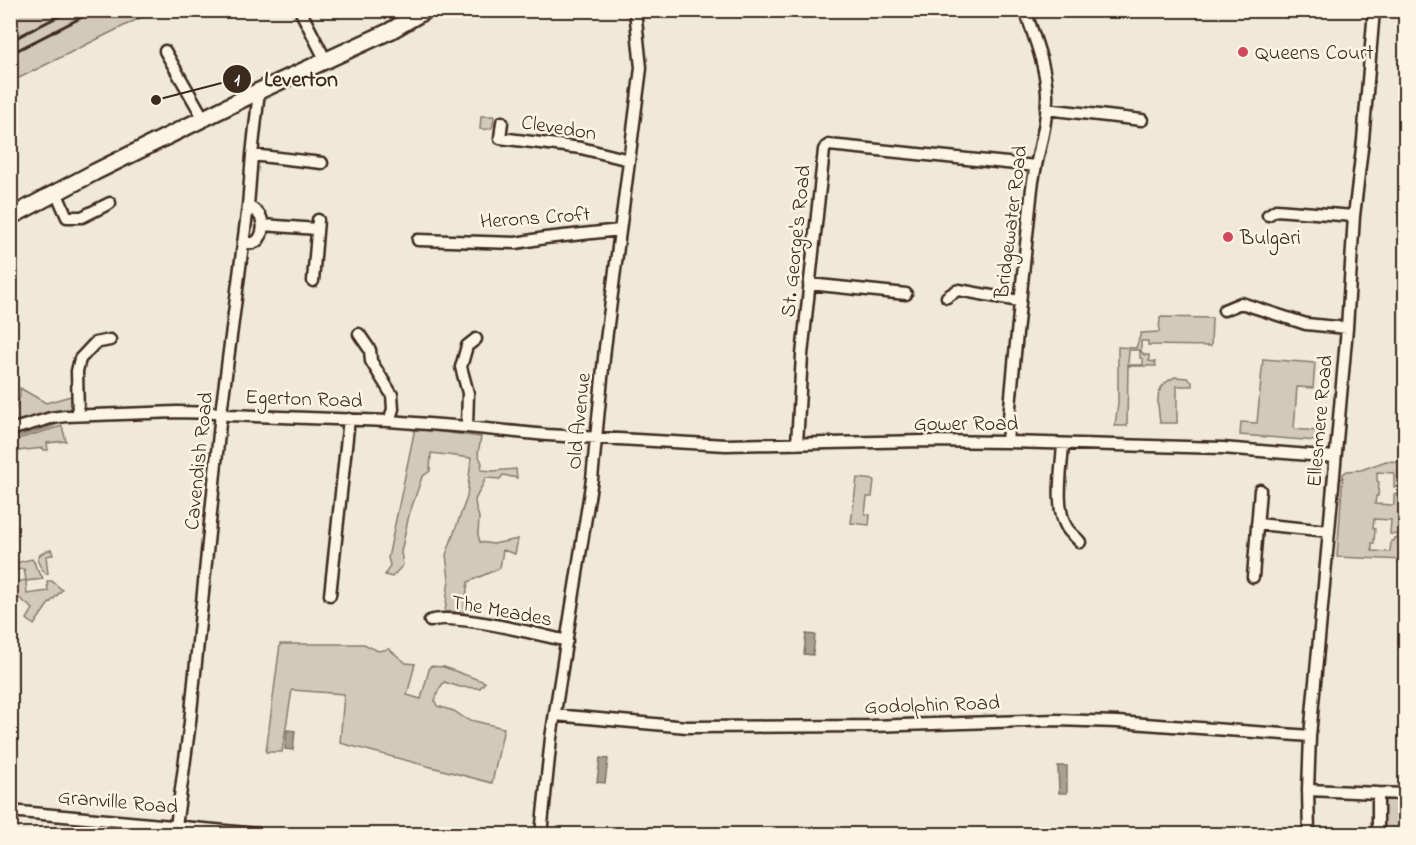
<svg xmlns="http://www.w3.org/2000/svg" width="1416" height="845" font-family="'Indie Flower',sans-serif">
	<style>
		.green { fill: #d2c9ba; stroke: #867a6c; stroke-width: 1.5; fill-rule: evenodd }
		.water { fill: #aaa091; stroke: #7e7163; stroke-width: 1.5 }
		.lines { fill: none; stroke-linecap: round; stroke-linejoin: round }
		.street-casing { stroke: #3b2a1e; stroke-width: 15 }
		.secondary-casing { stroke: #3b2a1e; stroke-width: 20 }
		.street { stroke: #fcf5e5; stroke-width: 10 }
		.secondary { stroke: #fcf5e5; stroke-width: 15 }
		.rail { stroke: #3b2a1e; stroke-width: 3 }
		.poi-dot { fill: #d1495b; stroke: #fcf5e5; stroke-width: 2 }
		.labels { text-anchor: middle; stroke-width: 5; stroke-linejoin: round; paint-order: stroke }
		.poi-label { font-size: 21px; fill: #3b2a1e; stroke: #fcf5e5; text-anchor: start }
		.street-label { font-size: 21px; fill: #3b2a1e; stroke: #fcf5e5 }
		.leader { fill: none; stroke: #3b2a1e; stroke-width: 2 }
		.callout-dot { fill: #3b2a1e; stroke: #fcf5e5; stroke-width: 2 }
		.mark-label { font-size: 18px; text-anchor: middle; font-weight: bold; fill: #fff }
		.callout-label { font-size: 22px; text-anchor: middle; font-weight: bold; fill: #3b2a1e; stroke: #fcf5e5; stroke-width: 5; stroke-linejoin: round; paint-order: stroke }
	</style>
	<rect width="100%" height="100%" fill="#f0e9d9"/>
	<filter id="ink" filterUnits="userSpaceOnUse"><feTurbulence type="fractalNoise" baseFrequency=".0167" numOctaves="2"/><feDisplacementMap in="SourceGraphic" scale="12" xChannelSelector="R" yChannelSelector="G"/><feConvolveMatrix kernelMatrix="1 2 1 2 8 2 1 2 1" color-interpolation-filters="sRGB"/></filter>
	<g filter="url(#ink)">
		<path class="green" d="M17,11V10L154,11L11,82V14Z
			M481,116H494C493,129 493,130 480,129Z
			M1160,317L1212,318L1211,346L1148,345V341H1141V352L1143,353L1144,355H1149V361L1155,362L1156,366H1128L1127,426H1115L1118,403V347L1136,348L1141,333L1159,332ZM1129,350H1140V358L1143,359V365H1128Z
			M1263,359L1315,363L1313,388L1297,387L1294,429L1318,431L1317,441L1240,435L1241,422L1257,423Z
			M1175,377L1187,378L1192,382V386H1177V423H1160C1158,402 1152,387 1175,377Z
			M20,388L46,403L78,394V415L51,427L11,439V412L15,410L20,396Z
			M416,423L435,424V431L481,437L478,454L482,463L481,470L493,471L516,469L517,478L503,475L500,479L486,478L475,500L476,508L479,517L478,535L480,542L493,544L518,539L515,554L503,550L500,568L468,582L464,612H445L449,579L446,555L467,497L471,458L431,453L430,471L422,477L409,515L401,552L403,565L392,577L385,575L390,565L388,558Z
			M62,426L66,441L47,443L48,450H44L43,448L18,451V454L15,455L16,465H11V441Z
			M1386,461L1405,462V488L1394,487V473L1377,472V481L1379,482L1378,496H1376L1375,504L1394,505V494H1398V491L1405,492V535L1390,534L1391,520L1374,519L1373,528L1375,529L1374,543H1372V551L1390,552L1391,541H1394L1395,538H1405V560L1337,557L1343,474L1347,471L1361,470Z
			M857,478L874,480L872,497H867L865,514L870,515L869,525L851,523Z
			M51,549L53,555L46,556L48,574H46C35,561 33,555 51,549Z
			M32,559C35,562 35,564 36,568C38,572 42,574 43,579L26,581L27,594L48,591L47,581H52L62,590L47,606L34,625L27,619L33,609L19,598L10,599L11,583L26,580L24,569L11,570V564Z
			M280,644H364L378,651L389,649L406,663L415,664L407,695L421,699L430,666L444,667L485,682L480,688L460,687L444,682L438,691L435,701L437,706L454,711L466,719L504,728L492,783L340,743L344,694L292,690L282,752H266Z
			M1378,793L1405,794V834H1378Z"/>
		<path class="water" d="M806,634L815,635L813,655L804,654Z
			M287,730L295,731L293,750L285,749Z
			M600,758L608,759L605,783L597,782Z
			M1058,766H1067V793H1059Z"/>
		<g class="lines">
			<defs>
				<path id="street" d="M300,10L326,61
					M165,51L204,119
					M1046,109L1142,120
					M502,122L500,138L581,148L629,160
					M252,155L322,163
					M56,192L67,217H82L110,203
					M1268,215L1276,210L1354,216
					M263,225L317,229
					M418,240L516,243L545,238L620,230
					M243,242C245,243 250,243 253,243C263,240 265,224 260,216C257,211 253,209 248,206
					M313,281L318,220
					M809,284L906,294
					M947,297L956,291L959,290L1019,301
					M1224,310L1241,303L1306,324L1347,328
					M359,334L370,350L371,361L392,395L393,409L389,421
					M78,415L77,371L80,359L95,343L110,340
					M467,427L468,393L461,367L467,346L476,339
					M10,430L51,418L66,416L177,412L216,413L229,415L389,421L467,427L547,435L726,445L925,441L1007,442L1222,448L1335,457
					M1007,442C1014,357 1023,273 1032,188C1036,157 1048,125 1047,94C1046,66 1034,37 1025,10
					M797,444L802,355L824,150L826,147L829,145L1036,166
					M1063,444C1062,467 1054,507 1067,528C1070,533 1076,537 1080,542
					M1257,524L1329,531
					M1253,577L1260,490
					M330,595L349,419
					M430,621C452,612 541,635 567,641
					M555,715L687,727L871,726L1056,720L1117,722L1310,736
					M1308,790L1378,793V834
					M1378,793L1406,794
					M10,811L258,834
					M175,834L190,722L221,413L248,206L252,155L259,91
					M541,834L551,738L592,479L605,348L641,68L635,10
					M1309,834L1308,790L1310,736L1329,531L1347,328L1354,216L1363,140L1374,10"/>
				<path id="secondary" d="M10,217L95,172L259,91L390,31L426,10"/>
			</defs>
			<use href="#street" class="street-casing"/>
			<use href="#secondary" class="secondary-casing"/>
			<use href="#street" class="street"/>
			<use href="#secondary" class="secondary"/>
			<path class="rail" d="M10,41L71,10
				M10,54L96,10"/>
		</g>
	</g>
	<g class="poi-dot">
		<circle cx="1243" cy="52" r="6"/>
		<circle cx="1228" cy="237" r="6"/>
	</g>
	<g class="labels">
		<g class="poi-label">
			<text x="1255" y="59">Queens Court</text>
			<text x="1240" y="244">Bulgari</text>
		</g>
		<g class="street-label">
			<text transform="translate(559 127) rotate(9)" y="7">Clevedon</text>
			<text transform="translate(535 217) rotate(-4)" y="7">Herons Croft</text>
			<text transform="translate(1010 222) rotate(-83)" y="7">Bridgewater Road</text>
			<text transform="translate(795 241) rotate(-84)" y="7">St. George's Road</text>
			<text transform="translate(304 398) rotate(2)" y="7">Egerton Road</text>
			<text transform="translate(578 421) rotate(-84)" y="7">Old Avenue</text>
			<text transform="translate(1319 421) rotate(-85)" y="7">Ellesmere Road</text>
			<text x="966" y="430">Gower Road</text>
			<text transform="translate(198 461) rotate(-84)" y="7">Cavendish Road</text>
			<text transform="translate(502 610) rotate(10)" y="7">The Meades</text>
			<text transform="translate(932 704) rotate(-2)" y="7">Godolphin Road</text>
			<text transform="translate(118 801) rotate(5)" y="7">Granville Road</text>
		</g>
	</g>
	<path class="leader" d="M156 100L237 79"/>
	<g class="callout-dot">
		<circle cx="156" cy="100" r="6"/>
		<circle cx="237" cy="79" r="15"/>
	</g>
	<g class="mark-label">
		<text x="237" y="85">1</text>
	</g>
	<g class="callout-label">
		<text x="301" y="86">Leverton</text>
	</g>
	<rect width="1416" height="845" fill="none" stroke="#fcf5e5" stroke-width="36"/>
	<rect x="18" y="18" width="1380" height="809" fill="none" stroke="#3b2a1e" stroke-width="2" filter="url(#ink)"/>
</svg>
